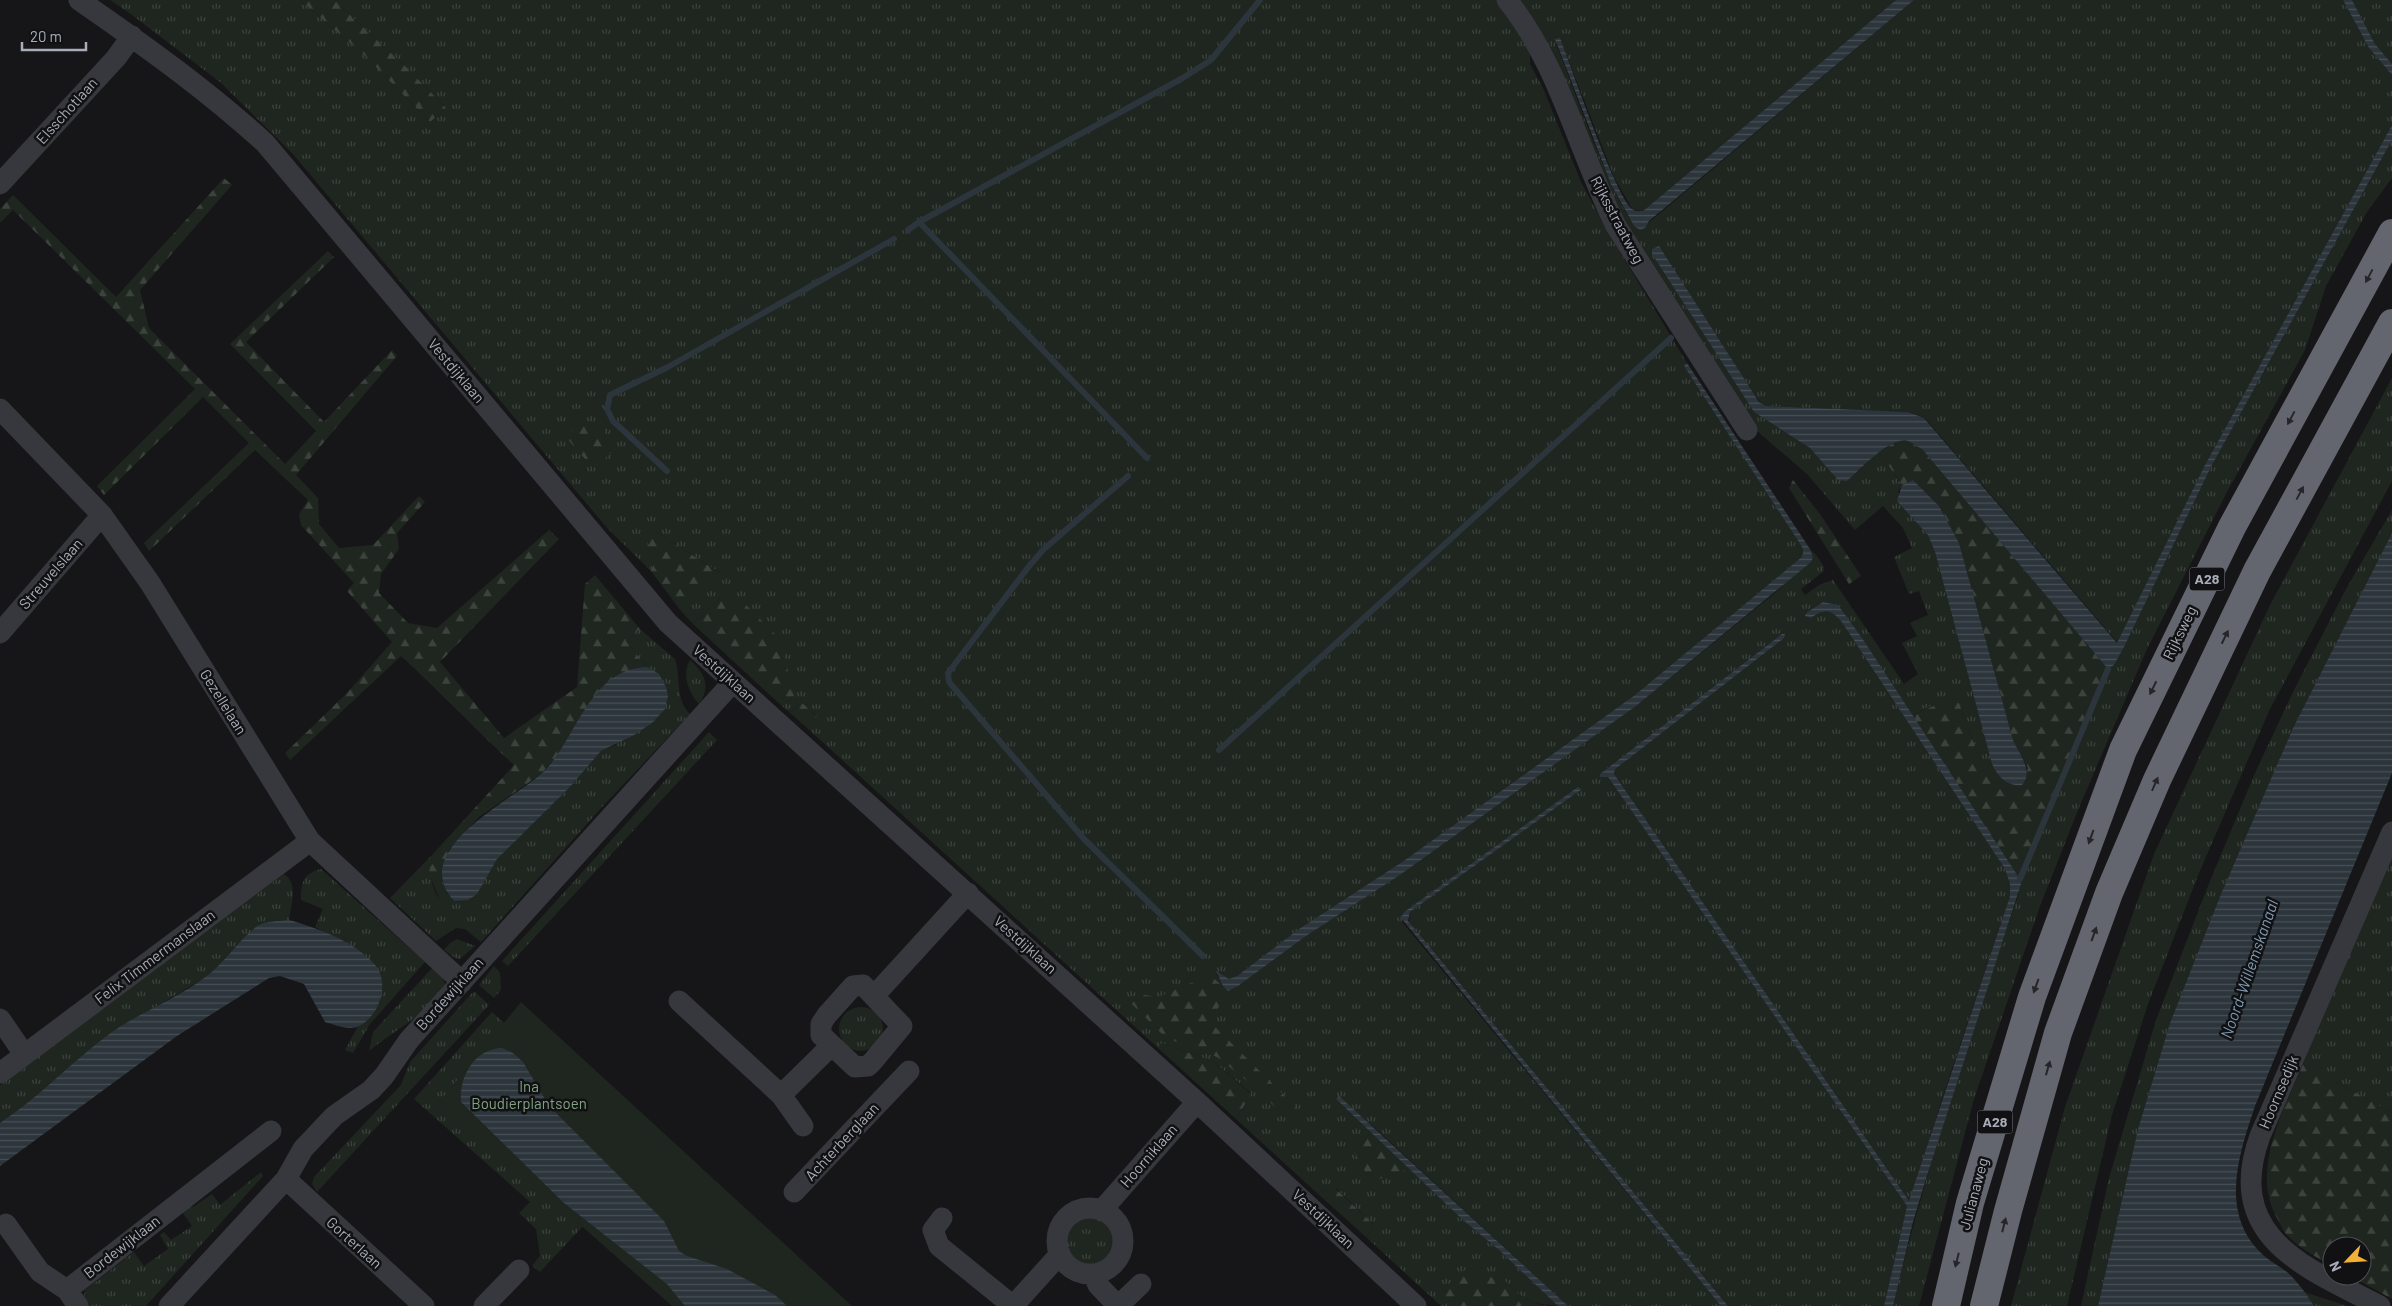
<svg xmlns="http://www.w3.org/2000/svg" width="2392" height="1306" font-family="Barlow,sans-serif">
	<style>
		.grass { fill: url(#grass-tufts) }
		.forest { fill: url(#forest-firs) }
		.park { fill: #1e261f }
		.water { fill: url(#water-rules) }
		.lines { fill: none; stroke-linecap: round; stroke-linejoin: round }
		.stream { stroke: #2c353c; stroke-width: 6 }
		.minor { stroke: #37383d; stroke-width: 21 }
		.highway { stroke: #63666e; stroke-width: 28 }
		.oneway { fill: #26262a }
		.labels { text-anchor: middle; stroke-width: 5; stroke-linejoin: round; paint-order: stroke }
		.shield { fill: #111113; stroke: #7b7e86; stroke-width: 1 }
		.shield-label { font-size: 14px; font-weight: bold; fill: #a8adb8 }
		.street-label { font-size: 15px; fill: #a8adb8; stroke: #111113 }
		.park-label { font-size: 15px; fill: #7fa381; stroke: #111113 }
		.water-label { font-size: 16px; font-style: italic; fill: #7f9bb3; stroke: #111113 }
	</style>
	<defs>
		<pattern id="grass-tufts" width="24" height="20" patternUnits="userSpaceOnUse" patternTransform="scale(1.25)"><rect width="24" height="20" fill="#1e261f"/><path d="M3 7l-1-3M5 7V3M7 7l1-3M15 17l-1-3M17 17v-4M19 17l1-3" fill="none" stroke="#3c433d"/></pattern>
		<pattern id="forest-firs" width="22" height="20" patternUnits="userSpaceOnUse" patternTransform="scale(1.25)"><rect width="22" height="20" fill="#1e261f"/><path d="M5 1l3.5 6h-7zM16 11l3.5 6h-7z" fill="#3c433d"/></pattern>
		<pattern id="water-rules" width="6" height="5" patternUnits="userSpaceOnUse" patternTransform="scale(1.25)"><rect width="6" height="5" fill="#2c353c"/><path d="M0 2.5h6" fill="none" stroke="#485056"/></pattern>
	</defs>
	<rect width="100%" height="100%" fill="#161618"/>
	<path class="grass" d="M110,0H300L366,57L430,122L446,108L407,68L334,0H1498L1530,51V64L1543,88L1581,182L1606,229L1687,363L1685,366L1797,539L1803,549V556L1635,695L1405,860L1299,929L1237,976L1229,979L1216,974L1228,991L1238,986L1306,936L1400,875L1636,706L1775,593L1813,557L1810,549L1817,556L1824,567L1823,572L1801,589L1805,595L1821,584L1833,580L1904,684L1918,674L1902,643L1917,636L1910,623L1928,615L1919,591L1909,594L1894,557L1912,548L1903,528L1883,506L1855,530L1807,474L1750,425L1636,250L1513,0H1896L1643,211L1633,210L1614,177L1560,38L1556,44C1570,77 1617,216 1640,230L1914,0H2343L2369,48L2392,75V125L2205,465L2118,643L1925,418L1908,412L1766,406L1760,402L1652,249V254L1754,412L1810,448L1824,463L1847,481L1879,452L1902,485L1898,492L1928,535L1935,552L1992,764L2003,780L2013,786L1993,783L1984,771L1959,703L1931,706L1912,715L1838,605L1823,602L1806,613L1805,616L1811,618C1824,609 1830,609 1841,621L2005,869L2010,884V896L1941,1102L1911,1199L1907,1200L1614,774V770L1785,634H1782L1600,774L1601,777H1608L1907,1206L1884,1306H1728L1409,923L1410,912L1582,789L1580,787L1404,912L1402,922L1721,1306H1568L1375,1128L1336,1099L1371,1132L1354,1152L1371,1181L1411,1168L1463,1220L1499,1250L1558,1306L1534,1303L1518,1294L1505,1281L1488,1278L1450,1306H1441L1366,1237L1375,1226L1336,1188L1317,1193L1236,1119L1251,1093L1214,1062L1162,1043L1158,1048L806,727L817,716L802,703L789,712L782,706L795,695L725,594L693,624L681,611L722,574L652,529L658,556L651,571L608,529L293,154L220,82L132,15Z
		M2352,0H2392V64L2375,44Z
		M2392,140V178L2367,212L2326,286L2305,350L2227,492L2147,649L2078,810L2040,906L1974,1099L1919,1306H1893C1926,1167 1972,1031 2018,896L2020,879L2077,740L2108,669L2114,665L2123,649L2212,465Z
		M2392,378V481L2269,711L2199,873L2148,1004L2112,1115L2067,1306H2011L2065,1107L2154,854L2270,605Z
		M2392,510V533L2293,728L2221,894L2170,1023L2138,1129L2098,1306H2081L2109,1178L2156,1020L2208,886L2255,773L2293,692L2346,589Z
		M640,629L675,659C681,678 675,699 690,714L603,806L481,942L465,929L456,928L436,941L390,898L432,855C430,871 430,887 440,900L447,893L454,901L569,788L601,751L616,745L666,687L659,675L647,667L626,641Z
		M690,660C705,673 711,687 699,704C689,693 681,674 690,660Z
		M709,732L717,740L508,966L502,961Z
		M2392,842V1113L2303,1064Z
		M321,869L425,962L370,1024L353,1053L345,1050L358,1026L374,1012L380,1001L377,967L359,952L315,927L323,909L301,900C301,883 303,873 321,869Z
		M284,874C299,884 291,904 289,920L273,921L203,979L114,1031L15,1114L0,1123V1085Z
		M457,939L475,946L460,959L455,958L444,950L450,943Z
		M434,966C438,971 445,978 445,986C443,1003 382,1039 369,1051L373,1032Z
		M494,966L500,973L501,990L494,998L479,985Z
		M475,992L489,1005L317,1192L312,1184L314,1177L401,1085L410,1062L472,993Z
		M839 1029a22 22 0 1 1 44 0a22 22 0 1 1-44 0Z
		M492,1012L525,1042L587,1222L540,1272L532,1266L540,1256L536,1229L519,1213L530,1202L414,1099Z
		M261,1172L263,1176L146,1306H88L84,1297L85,1290L134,1252L144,1266L168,1249L160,1235L164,1232L171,1240L192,1226L180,1209L189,1203L193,1207L212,1194L220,1205Z
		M1065 1240a24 24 0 1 1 48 0a24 24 0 1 1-48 0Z
		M2304,1292L2347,1306H2314Z"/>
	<path class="forest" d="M300,0H334L407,68L446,108L430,122L366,57Z
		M224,178L232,185L140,290L149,328L285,464L316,431L230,344L328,251L334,257L246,342L324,422L392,350L397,356L296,475L318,498L319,524L339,548L373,545L419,496L425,502L397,533L399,549L381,574L379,593L408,623L437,628L549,530L559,539L440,662L504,738L577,687L585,584L595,575L640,629L626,641L647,667L636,668L541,774L479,817L449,850L442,879L447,893L440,901L429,873L432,855L514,765C475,729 440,692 401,656L290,760L285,753L347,693L392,642L347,591L354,583L301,525L299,514L308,500L255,450L149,551L144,543L249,443L203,397L104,495L97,486L195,389L13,210L0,223V209L13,195L116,297Z
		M595,424L604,430L611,453L593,468L564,435L579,427Z
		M1897,441H1908L1922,449L2108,669L2077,740L2020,879L1912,715L1945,701L1959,703L1984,771L1993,783L2022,785L2028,768L2013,740L1959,543L1939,506L1913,480L1902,485L1879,452Z
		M1793,480L1820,514L1861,576L1849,584L1789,488Z
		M652,529L723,575L681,611L651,571L657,556L642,536Z
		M725,594L741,600L778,637L795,695L782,706L693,624Z
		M802,703L817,716L806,727L789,712Z
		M1210,975L1228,991L1210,1022L1297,1108L1282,1115L1261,1092L1217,1057L1166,1038L1129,1001L1139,994L1158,997Z
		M1162,1043L1214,1062L1251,1094L1236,1119L1158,1048Z
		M2303,1064L2392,1113V1299L2351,1276H2362V1246H2332V1266C2316,1257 2301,1249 2288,1236C2283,1232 2281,1225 2278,1220C2249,1170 2284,1111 2303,1064Z
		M1371,1132L1411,1168L1371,1182L1354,1152Z
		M1335,1188L1375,1226L1366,1237L1317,1193Z
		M1465,1270L1505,1281L1518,1294L1534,1303L1547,1306H1450L1437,1294Z"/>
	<path class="park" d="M521,1002L852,1306H672L440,1101Z"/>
	<path class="water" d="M1896,0H1914L1649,221L1645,228L1640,230L1634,226L1611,184L1555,39L1560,38C1571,66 1615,195 1632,209C1635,212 1639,211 1643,211Z
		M2343,0H2352L2375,44L2392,64V75L2369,48Z
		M2392,125V140L2212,465L2123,649L2114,665L2108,669L1922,449C1918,447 1912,443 1908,441C1890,436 1860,470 1847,481L1838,480L1810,448L1754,412L1652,254V249L1659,246L1759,402L1766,406L1908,412L1924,418L2117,643L2205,465Z
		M1687,363L1810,549L1813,557L1811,562L1636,706L1400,875L1306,936L1238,986L1228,991L1223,986L1216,971L1229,979L1237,976L1299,929L1405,860L1635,695L1803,556V549L1797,539L1684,366Z
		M1913,480L1939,506L1959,543L2013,740C2020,755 2034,771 2022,785C2007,787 1998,777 1992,764L1935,552L1928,535L1897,501L1902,485Z
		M2392,533V773L2255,1106C2239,1154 2219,1212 2261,1253C2269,1261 2280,1266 2288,1273C2298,1282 2307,1295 2314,1306H2098L2138,1129L2170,1023L2221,894L2293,728Z
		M1823,602L1838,605L1862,638L2020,879L2021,884L1926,1179L1913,1222L1893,1306H1884L1907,1206L1608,777H1600V774L1782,634H1785L1784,638L1614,770V774L1909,1201L2010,896V884L2005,869L1841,621C1830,609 1824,609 1811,618L1805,616L1806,613Z
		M647,667L659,674L666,687L668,696L665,709L652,723L634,735L601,751L569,788L497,859L477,894L468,900L454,901C407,850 511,801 541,774C577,742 587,669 647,667Z
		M1578,787L1582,789L1410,912L1408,921L1728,1306H1721L1401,918L1404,912Z
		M289,920C318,928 356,942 376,966C390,985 379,1016 359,1026C348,1031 336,1025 325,1022L304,984L280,976L269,978L177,1036L0,1166V1123C40,1097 73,1060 112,1032C141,1012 176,999 204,978C224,964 237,942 256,927C264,921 278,921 289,920Z
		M502,1048L513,1053L523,1062L549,1106L664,1221L679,1251L687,1256L727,1269L775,1295L787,1306H685L667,1284L564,1203L461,1102C459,1077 474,1049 502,1048Z
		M1339,1096L1568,1306H1558L1499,1250L1463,1220L1336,1099Z"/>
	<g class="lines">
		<path class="stream" d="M919,222L1147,458
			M908,230L919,222L1181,79L1211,60L1260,0
			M667,471L613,421L607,409L610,395L668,367L894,239
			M1128,476L1043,550L1030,565L948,673L949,682L1084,839L1203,956
			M1219,750L1671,338
			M2020,879L2108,669"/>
		<path class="minor" d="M79,0C144,45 207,90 265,143L668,623L1197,1102L1416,1306
			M1507,0C1559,64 1579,153 1616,226L1747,430
			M0,184L116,58L132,36
			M0,409L102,515L150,583L310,841L462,982
			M0,633L102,515
			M863,985L902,1026L873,1061L868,1066L855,1067L821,1035V1024L827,1015L853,986Z
			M874,996L968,893
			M679,1001L781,1095L803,1126
			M0,1019L24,1054
			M0,1073L310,841
			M781,1095L831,1046
			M286,1179L424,1306
			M794,1192L909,1071
			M1057 1241a33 33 0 1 1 66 0a33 33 0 1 1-66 0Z
			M1102,1210L1197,1102
			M942,1218L933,1230L939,1246L1013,1306
			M6,1224L40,1272L67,1290L78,1306
			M1093,1274L1098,1285L1118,1306
			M67,1290L271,1131
			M169,1306L286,1179L303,1149L334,1116L371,1090L384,1076L409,1040L733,682
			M484,1306L519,1270
			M1013,1306L1060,1254
			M1118,1306L1141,1284
			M2380,1306C2307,1268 2223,1238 2260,1136L2392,832"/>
		<path class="highway" d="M1946,1306L1970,1203L2032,997L2123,750L2232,527L2392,233
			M1984,1306L2008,1211L2058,1033L2109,893L2157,780L2257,571L2392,323"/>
	</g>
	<defs><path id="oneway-solid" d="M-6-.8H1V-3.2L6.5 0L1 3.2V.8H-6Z" transform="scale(1.25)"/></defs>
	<g class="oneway">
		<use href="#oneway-solid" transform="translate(2369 276) rotate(118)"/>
		<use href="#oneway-solid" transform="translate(2291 418) rotate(118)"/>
		<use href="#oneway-solid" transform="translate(2300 493) rotate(-62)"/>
		<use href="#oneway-solid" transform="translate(2225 637) rotate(-64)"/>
		<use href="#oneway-solid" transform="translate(2153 688) rotate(116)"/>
		<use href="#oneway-solid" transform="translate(2155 784) rotate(-66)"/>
		<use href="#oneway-solid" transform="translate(2091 837) rotate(110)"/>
		<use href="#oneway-solid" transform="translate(2094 934) rotate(-70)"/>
		<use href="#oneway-solid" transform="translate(2036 986) rotate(110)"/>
		<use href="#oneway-solid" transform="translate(2048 1068) rotate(-74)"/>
		<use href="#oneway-solid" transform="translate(2004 1225) rotate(-76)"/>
		<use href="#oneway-solid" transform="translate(1957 1260) rotate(104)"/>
	</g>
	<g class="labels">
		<g class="shield">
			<rect x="2189.5" y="567.5" width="35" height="23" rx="4"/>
			<rect x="1977.5" y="1110.5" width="35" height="23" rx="4"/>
		</g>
		<g class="shield-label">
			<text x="2207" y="584">A28</text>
			<text x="1995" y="1127">A28</text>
		</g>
		<g class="street-label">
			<text transform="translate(67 111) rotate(-48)" y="5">Elsschotlaan</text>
			<text transform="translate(1617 220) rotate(62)" y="5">Rijksstraatweg</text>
			<text transform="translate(456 371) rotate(50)" y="5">Vestdijklaan</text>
			<text transform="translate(51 574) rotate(-49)" y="5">Streuvelslaan</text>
			<text transform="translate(2180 633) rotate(-64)" y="5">Rijksweg</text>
			<text transform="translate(724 674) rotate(42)" y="5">Vestdijklaan</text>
			<text transform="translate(223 702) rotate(58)" y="5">Gezellelaan</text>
			<text transform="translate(1025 945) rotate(42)" y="5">Vestdijklaan</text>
			<text transform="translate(155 957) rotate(-37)" y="5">Felix Timmermanslaan</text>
			<text transform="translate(450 994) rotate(-48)" y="5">Bordewijklaan</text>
			<text transform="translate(2279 1092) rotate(-67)" y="5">Hoornsedijk</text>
			<text transform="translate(842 1142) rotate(-47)" y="5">Achterberglaan</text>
			<text transform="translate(1149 1156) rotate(-49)" y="5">Hoorniklaan</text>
			<text transform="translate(1974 1194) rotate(-75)" y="5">Julianaweg</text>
			<text transform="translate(1323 1219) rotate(43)" y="5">Vestdijklaan</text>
			<text transform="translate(354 1243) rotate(42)" y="5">Gorterlaan</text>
			<text transform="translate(122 1247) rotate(-38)" y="5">Bordewijklaan</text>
		</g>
		<g class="park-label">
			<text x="529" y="1092">Ina<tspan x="529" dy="17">Boudierplantsoen</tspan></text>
		</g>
		<g class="water-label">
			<text transform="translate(2249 969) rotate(-71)" y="6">Noord-Willemskanaal</text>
		</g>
	</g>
	<g transform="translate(2347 1261) rotate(245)"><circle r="24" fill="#111113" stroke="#4d4f55"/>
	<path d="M0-4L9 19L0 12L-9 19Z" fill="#f2b134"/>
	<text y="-8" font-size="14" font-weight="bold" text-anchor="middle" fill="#a8adb8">N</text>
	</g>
	<path d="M22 42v8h64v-8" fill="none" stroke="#a8adb8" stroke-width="2.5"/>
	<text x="30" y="42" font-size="15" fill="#a8adb8" stroke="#111113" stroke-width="4" paint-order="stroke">20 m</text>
</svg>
